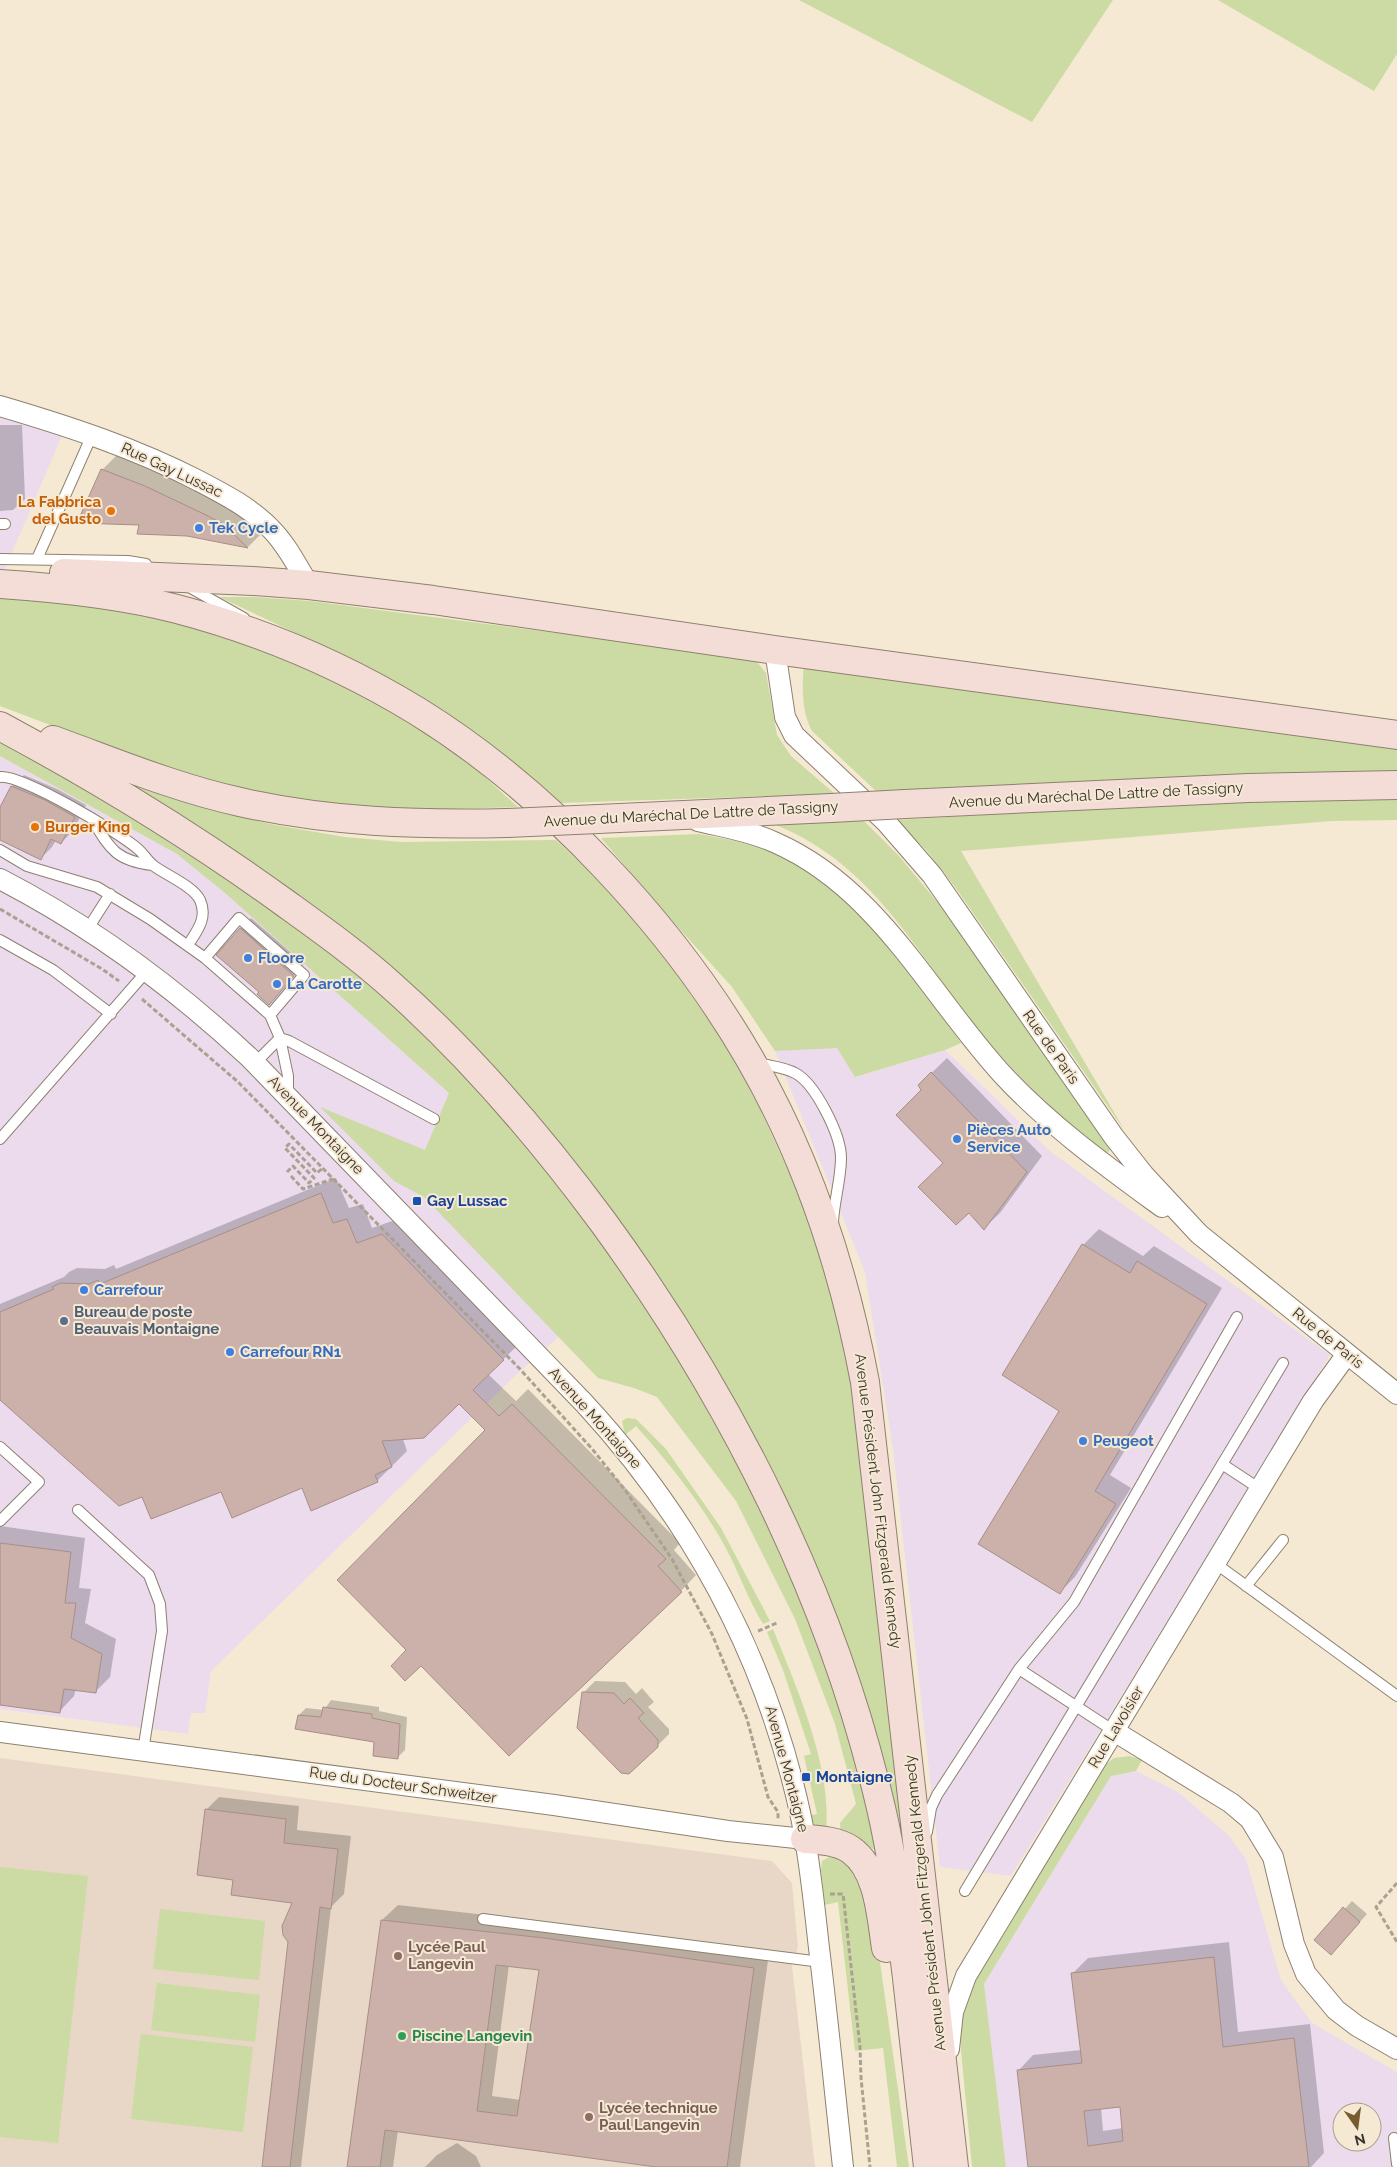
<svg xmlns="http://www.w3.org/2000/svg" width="1397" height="2167" font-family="Raleway,sans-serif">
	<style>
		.commercial { fill: #ebdbed; fill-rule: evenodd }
		.education { fill: #e8d7c6 }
		.green { fill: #cbdba3 }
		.shadow { fill: #0003; fill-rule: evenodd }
		.building { fill: #cbb1aa; stroke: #a78e88; fill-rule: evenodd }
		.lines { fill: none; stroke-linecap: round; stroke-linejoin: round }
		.service-casing { stroke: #8d816e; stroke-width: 12 }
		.minor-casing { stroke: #8d816e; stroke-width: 22 }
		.secondary-casing { stroke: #8d816e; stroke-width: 30 }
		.path { stroke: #aba191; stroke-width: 3; stroke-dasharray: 5 2.5; stroke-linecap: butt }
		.service { stroke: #fff; stroke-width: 10 }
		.minor { stroke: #fff; stroke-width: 20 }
		.secondary { stroke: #f4ddd7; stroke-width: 28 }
		.secondary-bridge-casing { stroke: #8d816e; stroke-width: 30; stroke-linecap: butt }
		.secondary-bridge { stroke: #f4ddd7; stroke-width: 28 }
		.food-dot { fill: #e8710a; stroke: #f6e9d4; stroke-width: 2 }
		.shop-dot { fill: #3f7fe0; stroke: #f6e9d4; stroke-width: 2 }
		.transit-dot { fill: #1a4fb4; stroke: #f6e9d4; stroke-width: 2 }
		.service-dot { fill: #5c6f8a; stroke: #f6e9d4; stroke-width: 2 }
		.education-dot { fill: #8d6e63; stroke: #f6e9d4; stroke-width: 2 }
		.leisure-dot { fill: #2e9e5b; stroke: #f6e9d4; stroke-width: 2 }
		.labels { text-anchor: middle; stroke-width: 4; stroke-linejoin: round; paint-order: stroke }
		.street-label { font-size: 15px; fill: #38332b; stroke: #f6e9d4 }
		.food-label { font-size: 15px; font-weight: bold; fill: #c56008; stroke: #f6e9d4; text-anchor: end }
		.shop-label { font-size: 15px; font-weight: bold; fill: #366cbe; stroke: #f6e9d4; text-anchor: start }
		.transit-label { font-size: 15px; font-weight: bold; fill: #164399; stroke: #f6e9d4; text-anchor: start }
		.service-label { font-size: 15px; font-weight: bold; fill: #4e5e75; stroke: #f6e9d4; text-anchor: start }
		.education-label { font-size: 15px; font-weight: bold; fill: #785e54; stroke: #f6e9d4; text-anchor: start }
		.leisure-label { font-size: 15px; font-weight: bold; fill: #27864d; stroke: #f6e9d4; text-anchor: start }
	</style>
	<rect width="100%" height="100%" fill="#f6e9d4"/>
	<path class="commercial" d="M0,402L67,424L0,581Z
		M0,756L177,854L225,893L449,1093L611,1290L517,1374L211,1671L205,1713H191L188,1734L0,1709Z
		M837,1047L856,1077L945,1050L1051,1152L1330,1355L1011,1876L940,1867L893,1449L865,1272L775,1051Z
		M1136,1771L1178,1792L1229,1836L1246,1859L1281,1980L1312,2023L1397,2072V2167H1006L984,1984L1111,1776ZM1342,2112H1372V2142H1342Z"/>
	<path class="education" d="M0,1758L772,1861L792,1883L798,1947L792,1966L815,2167H0Z"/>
	<path class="green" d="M799,0H1113L1032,122Z
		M1218,0H1397V54L1374,91Z
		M0,595L95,604L211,630L278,655L386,706L432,736L478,771L518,807C455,809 392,812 329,806C303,803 276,797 251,791C165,770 83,737 0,706Z
		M219,597H253L310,601L742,657L757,662L766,673L777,735L791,756L835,794L561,803L530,776L445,711L300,635Z
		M804,663L1397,746V776L878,793L812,731C801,711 802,685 804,663Z
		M0,740L205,859L346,963L383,994L493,1102L608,1251L655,1318L752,1490L816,1636L845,1720L879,1851L841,1838L840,1823L856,1804L835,1724L795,1619L736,1501L657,1397L634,1388L598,1378L424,1197L394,1181L320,1107L425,1150L449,1093L225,893L177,854L0,756Z
		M96,764L215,811L275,825L345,837L401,842L556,840L623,904L675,972L730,1051L759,1107L792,1179L818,1246L839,1318L854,1385L906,1842C887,1782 874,1720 853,1661C787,1477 688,1306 566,1153C519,1093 463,1028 405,979C361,941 312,910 264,877C208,840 152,802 96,764Z
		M1397,798V820L1332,821L961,851L1125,1131L955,887L927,851L896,820L1231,801Z
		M862,819L899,856L943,909L1111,1148L1106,1155C1065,1120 1025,1085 990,1044C920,963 878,862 768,822Z
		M699,834C726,839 752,843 776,854C859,893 908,973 961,1043L945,1050L855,1077L837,1048L775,1051L732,987L666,914L601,838Z
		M627,1418L636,1419L666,1449L721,1528L770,1621L763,1624C750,1602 741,1579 730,1556C706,1509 671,1465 636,1426L625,1435L622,1421Z
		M773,1629C797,1688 832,1767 826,1831L813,1823L811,1815L817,1814L804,1756L811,1754L783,1670L767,1632Z
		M1129,1756L1142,1760L1136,1771L1111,1776L984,1984L1006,2167H972L961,2050V2020L970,1987L1105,1765L1114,1758Z
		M831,1856L842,1858L856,1870L877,1941L909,2167H897L883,2048L855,2051L838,1902L825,1905L821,1870L822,1861Z
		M0,1867L88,1876L58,2143L0,2137Z
		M160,1909L265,1921L259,1980L153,1969Z
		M157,1983L260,1995L255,2042L151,2030Z
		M141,2034L253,2047L243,2132L131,2119Z"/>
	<path class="shadow" d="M0,425H22L25,499L13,510L0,511Z
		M118,454L239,509L263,532L248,547L140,523L102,470Z
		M24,775L57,789L86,805L73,831L61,843L56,840L52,847L41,858L0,838V810L12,786Z
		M251,918L304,964L269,1004L241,929Z
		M947,1058L1042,1156L1000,1213L984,1228L945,1163L923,1090L919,1085Z
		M336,1178L349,1208L363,1204L372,1228L398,1219L519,1344L488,1374L516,1401L528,1389L680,1543L674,1550L696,1575L681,1591L407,1650L487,1430L459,1403L403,1439L407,1451L377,1481L142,1496L0,1398V1304L64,1277L69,1272L77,1268L105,1269L114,1265L116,1269Z
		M1099,1229L1143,1256L1154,1246L1222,1288L1110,1475L1131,1488L1075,1577L1059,1593L1060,1411L1083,1245Z
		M0,1526L85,1538L79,1588L91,1589L85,1623L116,1639L110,1677L95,1692L76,1689L74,1696L60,1711L0,1703Z
		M595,1681L625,1682L636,1694L642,1688L654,1702L648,1707L669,1729V1734L657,1746L584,1692Z
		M331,1700L379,1707V1711L407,1717L405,1750L397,1758L376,1741L299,1715L306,1708L324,1710Z
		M219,1797L299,1806L297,1830L351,1836L344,1894L331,1907L301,2167H263L294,1902L234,1879L206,1810Z
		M1352,1901L1367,1914L1339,1946L1316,1940Z
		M398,1905L530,1920L769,1953L740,2167H665L398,2130L393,2167H348L382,1920ZM509,1965L541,1969L521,2100L492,2096Z
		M1229,1942L1238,2032L1310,2024L1324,2153L1311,2167H1029L1018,2071L1033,2055L1081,2050L1073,1973L1088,1958ZM1121,2105L1123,2128L1103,2131L1101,2108Z
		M457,2143L476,2156L481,2167H425L437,2155Z"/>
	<path class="building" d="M101,469L145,486L204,514L223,524L248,548L187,536L137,534L139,525L77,523Z
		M11,786L45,800L75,817L61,844L51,839L41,860L0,840V807Z
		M240,928L294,976L269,1005L257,994L259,992L216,955Z
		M931,1072L1027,1172L984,1230L969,1213L956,1225L918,1187L943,1163L896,1115L921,1090L918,1085Z
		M321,1193L333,1223L347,1219L357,1243L382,1234L504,1360L473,1390L499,1416L512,1404L666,1559L658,1566L682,1592L509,1756L421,1666L405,1681L391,1666L406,1650L337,1580L485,1430L459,1404L424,1438L382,1441L392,1467L375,1475L378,1482L311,1511L302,1488L232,1518L221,1492L151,1519L142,1497L119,1506L0,1400V1312L54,1289L52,1287L61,1283L89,1284L98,1280L100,1284Z
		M1082,1244L1130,1273L1137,1261L1207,1304L1095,1491L1116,1504L1060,1594L978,1544L1059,1411L1002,1375Z
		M0,1543L71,1552L65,1603H76L71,1638L102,1654L96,1693L64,1689L60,1713L0,1705Z
		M582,1692L614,1693L624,1704L630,1698L644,1713L638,1718L658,1740V1747L629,1774L621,1773L577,1728Z
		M323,1707L372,1714V1718L400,1724L398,1759L373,1756L374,1742L295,1729L298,1715L321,1717Z
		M205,1809L286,1819L284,1843L338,1849L331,1909L320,1907L290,2167H262L288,1942L283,1935L282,1926L292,1903L231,1895L233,1880L197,1875Z
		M1343,1907L1360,1922L1331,1955L1314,1940Z
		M381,1920L544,1938L754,1968L727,2167H656L385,2130L380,2167H347ZM496,1965L539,1970L517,2116L477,2111Z
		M1214,1957L1223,2047L1294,2038L1309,2167H1028L1017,2070L1082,2063L1071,1973ZM1120,2107L1123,2141L1088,2146L1084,2111Z"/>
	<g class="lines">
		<defs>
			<path id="service" d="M0,524H5
				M0,559L128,561L146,564
				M37,559L92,435
				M189,587L244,618
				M0,777C21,774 120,833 138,849C144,854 148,862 154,866C166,875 193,886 200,900C208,918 197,931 188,945
				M94,822C110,850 118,861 152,865
				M0,850L27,866L97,887L150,919L205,958L270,1015L280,1038L289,1041L434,1119
				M87,930L110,894
				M0,940L53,970L111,1014
				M205,958L239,918L304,975L270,1015
				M255,1063L280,1038L288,1076V1095
				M758,1063C770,1066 784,1067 795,1073C815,1083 841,1135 841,1158C841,1179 834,1201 833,1222
				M0,1139L147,971
				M0,1447L39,1482L0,1521
				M1222,1464L1260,1489
				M78,1510L149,1575L160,1604L162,1631L143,1751
				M1215,1563L1397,1696
				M1246,1586L1283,1540
				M1019,1669L1114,1731
				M927,1832L931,1808L937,1795L1019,1669L1074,1602L1237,1317
				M965,1891L1283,1363
				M483,1919L821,1962
				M1394,2138L1397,2164"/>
			<path id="minor" d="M0,406C68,426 135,448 199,481C224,494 251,508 271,529C287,545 297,566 309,585
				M775,650L785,717L794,735L886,822L932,875L1114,1137L1144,1175L1199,1234L1397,1394
				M698,821C723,827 750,831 774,842C878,887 929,994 1002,1074C1049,1125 1106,1166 1162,1207
				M0,879C91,926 175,988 250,1058L584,1403C693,1521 767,1659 801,1817C810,1860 814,1904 819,1948C828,2021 835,2094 843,2167
				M1114,1731L1231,1803L1250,1819L1273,1857L1294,1944L1306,1974L1336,2010L1357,2026L1397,2049
				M0,1732L554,1805L728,1831L805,1839
				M949,2049L953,2012L966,1976L1313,1401L1347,1354"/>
			<path id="secondary" d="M64,573L253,581L309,585L433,600L775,650L1397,735
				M0,584C59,588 119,594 177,609C261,631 343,666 417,711C548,792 673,926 750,1059C807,1158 844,1270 865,1382L954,2167
				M0,726C99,779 194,837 285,903C321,929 359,956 392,986C471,1056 540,1137 603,1222C730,1396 832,1596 881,1808C894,1863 900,1921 907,1978C914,2041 921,2104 928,2167
				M53,740C114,762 176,788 240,802C328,822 417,825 507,823
				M905,804L1248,788L1397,785
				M598,819L831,808
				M805,1839C820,1840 838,1841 851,1850C879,1870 881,1916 886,1948"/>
		</defs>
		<use href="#service" class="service-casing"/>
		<use href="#minor" class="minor-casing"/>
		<use href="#secondary" class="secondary-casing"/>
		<path class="path" d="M0,909L102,969L119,981
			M142,999L238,1082L519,1368L593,1450L625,1490L672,1559L712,1634L747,1719L768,1797L778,1812V1819
			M287,1172L293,1166L309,1183L314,1178L285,1148L289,1144L317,1173L323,1168
			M291,1176L303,1189L333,1179
			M758,1631L777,1623
			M1397,1883L1376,1907L1397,1942
			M830,1894H843L860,2047L861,2078L870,2167"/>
		<use href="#service" class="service"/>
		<use href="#minor" class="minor"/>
		<use href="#secondary" class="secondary"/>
		<defs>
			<path id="secondary-bridge" d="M831,808L905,804
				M507,823L598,819"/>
		</defs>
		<use href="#secondary-bridge" class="secondary-bridge-casing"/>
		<use href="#secondary-bridge" class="secondary-bridge"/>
	</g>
	<g class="food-dot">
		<circle cx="111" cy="511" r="5"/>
		<circle cx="35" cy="827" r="5"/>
	</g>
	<g class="shop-dot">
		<circle cx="199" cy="528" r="5"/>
		<circle cx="248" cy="958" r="5"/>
		<circle cx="277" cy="984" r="5"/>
		<circle cx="957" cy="1139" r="5"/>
		<circle cx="84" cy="1290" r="5"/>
		<circle cx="230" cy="1352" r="5"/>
		<circle cx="1083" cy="1441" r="5"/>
	</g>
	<g class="transit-dot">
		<rect x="412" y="1196" width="10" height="10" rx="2.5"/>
		<rect x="801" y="1772" width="10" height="10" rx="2.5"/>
	</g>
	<circle class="service-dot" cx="64" cy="1321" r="5"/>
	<g class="education-dot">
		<circle cx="398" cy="1956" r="5"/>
		<circle cx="589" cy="2117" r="5"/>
	</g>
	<circle class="leisure-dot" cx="402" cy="2036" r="5"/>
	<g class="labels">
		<g class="street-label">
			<text transform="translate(172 470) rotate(25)" y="5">Rue Gay Lussac</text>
			<text transform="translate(1096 795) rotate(-3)" y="5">Avenue du Maréchal De Lattre de Tassigny</text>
			<text transform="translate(691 814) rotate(-3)" y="5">Avenue du Maréchal De Lattre de Tassigny</text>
			<text transform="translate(1051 1047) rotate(55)" y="5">Rue de Paris</text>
			<text transform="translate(316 1125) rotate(46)" y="5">Avenue Montaigne</text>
			<text transform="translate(1328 1338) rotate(39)" y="5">Rue de Paris</text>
			<text transform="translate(595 1418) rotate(48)" y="5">Avenue Montaigne</text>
			<text transform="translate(878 1501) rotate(83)" y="5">Avenue Président John Fitzgerald Kennedy</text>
			<text transform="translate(1116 1727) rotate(-59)" y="5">Rue Lavoisier</text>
			<text transform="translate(787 1769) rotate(75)" y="5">Avenue Montaigne</text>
			<text transform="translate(403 1785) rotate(8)" y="5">Rue du Docteur Schweitzer</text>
			<text transform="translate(925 1903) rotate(-96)" y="5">Avenue Président John Fitzgerald Kennedy</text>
		</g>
		<g class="food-label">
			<text x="101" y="507">La Fabbrica<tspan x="101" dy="17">del Gusto</tspan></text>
			<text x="45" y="832" text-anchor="start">Burger King</text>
		</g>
		<g class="shop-label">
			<text x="209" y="533">Tek Cycle</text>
			<text x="258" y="963">Floore</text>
			<text x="287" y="989">La Carotte</text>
			<text x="967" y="1135">Pièces Auto<tspan x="967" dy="17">Service</tspan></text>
			<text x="94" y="1295">Carrefour</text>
			<text x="240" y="1357">Carrefour RN1</text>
			<text x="1093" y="1446">Peugeot</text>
		</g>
		<g class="transit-label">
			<text x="427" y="1206">Gay Lussac</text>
			<text x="816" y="1782">Montaigne</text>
		</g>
		<g class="service-label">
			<text x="74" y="1317">Bureau de poste<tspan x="74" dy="17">Beauvais Montaigne</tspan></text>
		</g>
		<g class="education-label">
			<text x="408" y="1952">Lycée Paul<tspan x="408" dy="17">Langevin</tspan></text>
			<text x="599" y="2113">Lycée technique<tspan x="599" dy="17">Paul Langevin</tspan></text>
		</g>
		<g class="leisure-label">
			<text x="412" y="2041">Piscine Langevin</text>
		</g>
	</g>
	<g transform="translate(1357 2127) rotate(166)"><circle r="24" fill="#f6e9d4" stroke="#aaa090"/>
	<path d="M0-4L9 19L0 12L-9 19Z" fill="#785b2e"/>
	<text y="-8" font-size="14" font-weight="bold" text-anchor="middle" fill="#38332b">N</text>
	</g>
</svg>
